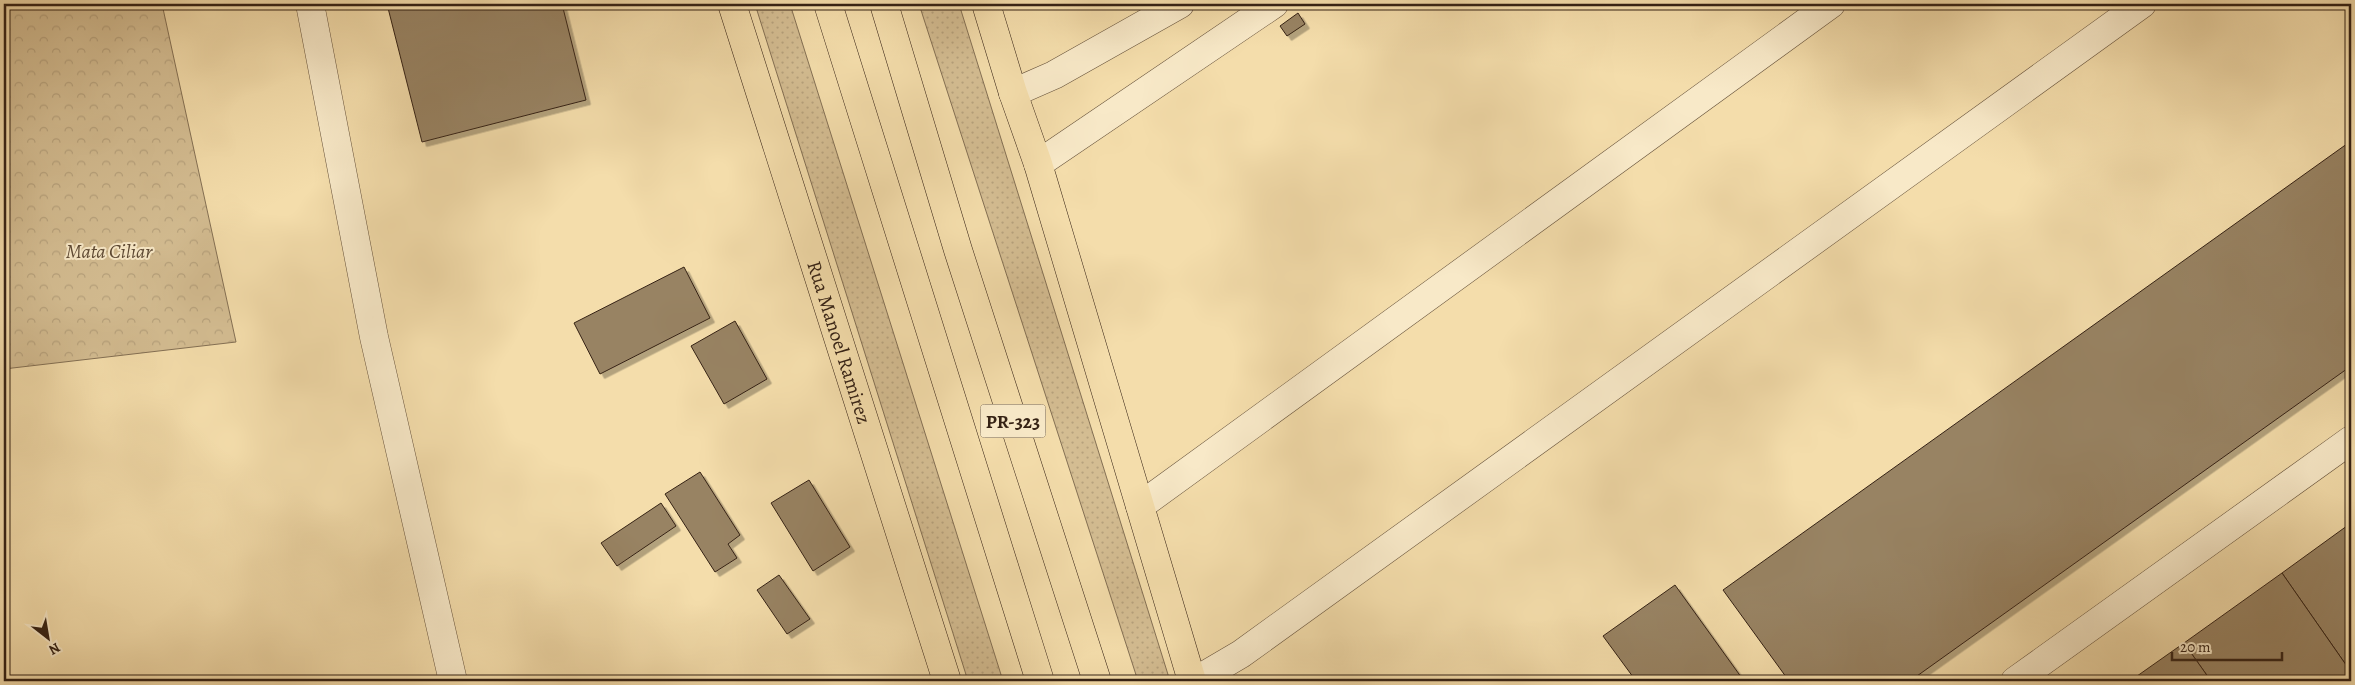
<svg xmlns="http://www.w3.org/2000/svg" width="2355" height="685" font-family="Alegreya,serif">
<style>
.grass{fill:url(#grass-dots);stroke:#847054}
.forest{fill:url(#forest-crowns);stroke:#847054}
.building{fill:#988363;stroke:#352215;filter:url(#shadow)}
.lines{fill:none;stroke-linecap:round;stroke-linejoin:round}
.minor-casing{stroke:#65513a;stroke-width:29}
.major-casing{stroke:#352215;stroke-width:29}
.highway-casing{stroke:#352215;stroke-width:29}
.minor{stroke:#f8e9c8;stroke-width:28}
.major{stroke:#f4ddab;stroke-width:28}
.highway{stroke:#f4ddab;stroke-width:28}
.labels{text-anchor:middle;stroke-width:4;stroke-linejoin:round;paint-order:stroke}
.shield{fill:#f8e9c8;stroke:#705e4b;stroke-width:1}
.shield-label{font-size:19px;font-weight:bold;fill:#352215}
.park-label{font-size:20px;font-style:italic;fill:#5d4934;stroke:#f8e9c8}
.street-label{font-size:20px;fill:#352215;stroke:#f8e9c8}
</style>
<defs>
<pattern id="grass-dots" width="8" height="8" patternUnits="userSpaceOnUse" patternTransform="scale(1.25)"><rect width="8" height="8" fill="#d4bd92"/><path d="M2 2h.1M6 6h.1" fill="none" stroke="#b7a27d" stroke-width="1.8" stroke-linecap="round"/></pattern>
<pattern id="forest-crowns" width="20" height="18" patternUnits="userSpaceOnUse" patternTransform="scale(1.25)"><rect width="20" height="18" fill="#d4bd92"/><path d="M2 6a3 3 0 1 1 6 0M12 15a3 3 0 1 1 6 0" fill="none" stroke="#b7a27d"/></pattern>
<filter id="shadow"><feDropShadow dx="4.5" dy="4.5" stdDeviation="0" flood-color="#0004"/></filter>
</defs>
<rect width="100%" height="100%" fill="#f4ddab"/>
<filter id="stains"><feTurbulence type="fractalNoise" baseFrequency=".004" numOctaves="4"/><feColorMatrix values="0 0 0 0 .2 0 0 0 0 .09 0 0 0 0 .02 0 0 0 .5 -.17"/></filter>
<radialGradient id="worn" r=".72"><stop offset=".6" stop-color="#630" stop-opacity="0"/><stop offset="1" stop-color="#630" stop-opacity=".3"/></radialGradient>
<g class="grass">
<polygon points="755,4 790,4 1003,681 968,681"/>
<polygon points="919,4 959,4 1170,681 1138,681"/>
</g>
<polygon class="forest" points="4,4 162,4 236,342 4,369"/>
<g class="building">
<polygon points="387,4 562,4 586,100 422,142"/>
<polygon points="1298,13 1305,24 1287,36 1280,26"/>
<polygon points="2351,141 2351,366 1910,681 1789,681 1723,590"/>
<polygon points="684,267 710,318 600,374 574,323"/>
<polygon points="735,321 767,379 724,404 691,346"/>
<polygon points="700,472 740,535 728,544 737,558 715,572 665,494"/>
<polygon points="809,480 850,547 813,571 771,503"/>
<polygon points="661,503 676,526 617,566 601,543"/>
<polygon points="2351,523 2351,672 2282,573"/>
<polygon points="2282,573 2351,672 2351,681 2211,681 2184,643"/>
<polygon points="779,575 810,619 787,634 757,590"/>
<polygon points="1675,585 1744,681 1636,681 1603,636"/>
<polygon points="2184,643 2211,681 2130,681"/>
</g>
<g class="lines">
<defs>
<g id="minor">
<polyline points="310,4 374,337 453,681"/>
<polyline points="1013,93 1054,75 1180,4"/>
<polyline points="1038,164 1274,4"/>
<polyline points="1140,506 1831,4"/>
<polyline points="1195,681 1241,654 2142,4"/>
<polyline points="2015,681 2351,440"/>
</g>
<g id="major">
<path id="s1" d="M732 4 947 681"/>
<polyline points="986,4 1013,93 1038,164 1192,681"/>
</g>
<g id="highway">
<polyline points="828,4 1040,681"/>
<polyline points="884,4 958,250 1097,681"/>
</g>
</defs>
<use href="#minor" class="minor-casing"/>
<use href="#major" class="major-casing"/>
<use href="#highway" class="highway-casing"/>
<use href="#minor" class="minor"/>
<use href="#major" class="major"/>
<use href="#highway" class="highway"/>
</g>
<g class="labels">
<rect class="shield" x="980.5" y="404.5" width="65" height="33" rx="4"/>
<g class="shield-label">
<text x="1013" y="428">PR-323</text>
</g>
<g class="park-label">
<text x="109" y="258">Mata Ciliar</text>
</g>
<g class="street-label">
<text dy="7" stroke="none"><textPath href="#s1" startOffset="355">Rua Manoel Ramirez</textPath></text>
</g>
</g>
<rect width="2355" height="685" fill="none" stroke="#f4ddab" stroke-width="20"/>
<rect x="5" y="5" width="2345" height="675" fill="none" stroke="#352215" stroke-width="2.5"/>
<rect x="10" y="10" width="2335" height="665" fill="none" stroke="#352215"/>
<g transform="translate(48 638) rotate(149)" stroke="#f8e9c8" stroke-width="4" paint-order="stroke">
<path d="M0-4L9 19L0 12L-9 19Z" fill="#352215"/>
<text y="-8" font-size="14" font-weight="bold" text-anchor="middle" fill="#352215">N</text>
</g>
<path d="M2172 652v8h110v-8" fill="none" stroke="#352215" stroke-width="2.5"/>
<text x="2180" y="652" font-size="15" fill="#352215" stroke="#f8e9c8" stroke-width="4" paint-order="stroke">20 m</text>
<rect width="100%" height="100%" filter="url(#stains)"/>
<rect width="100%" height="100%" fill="url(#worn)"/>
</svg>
